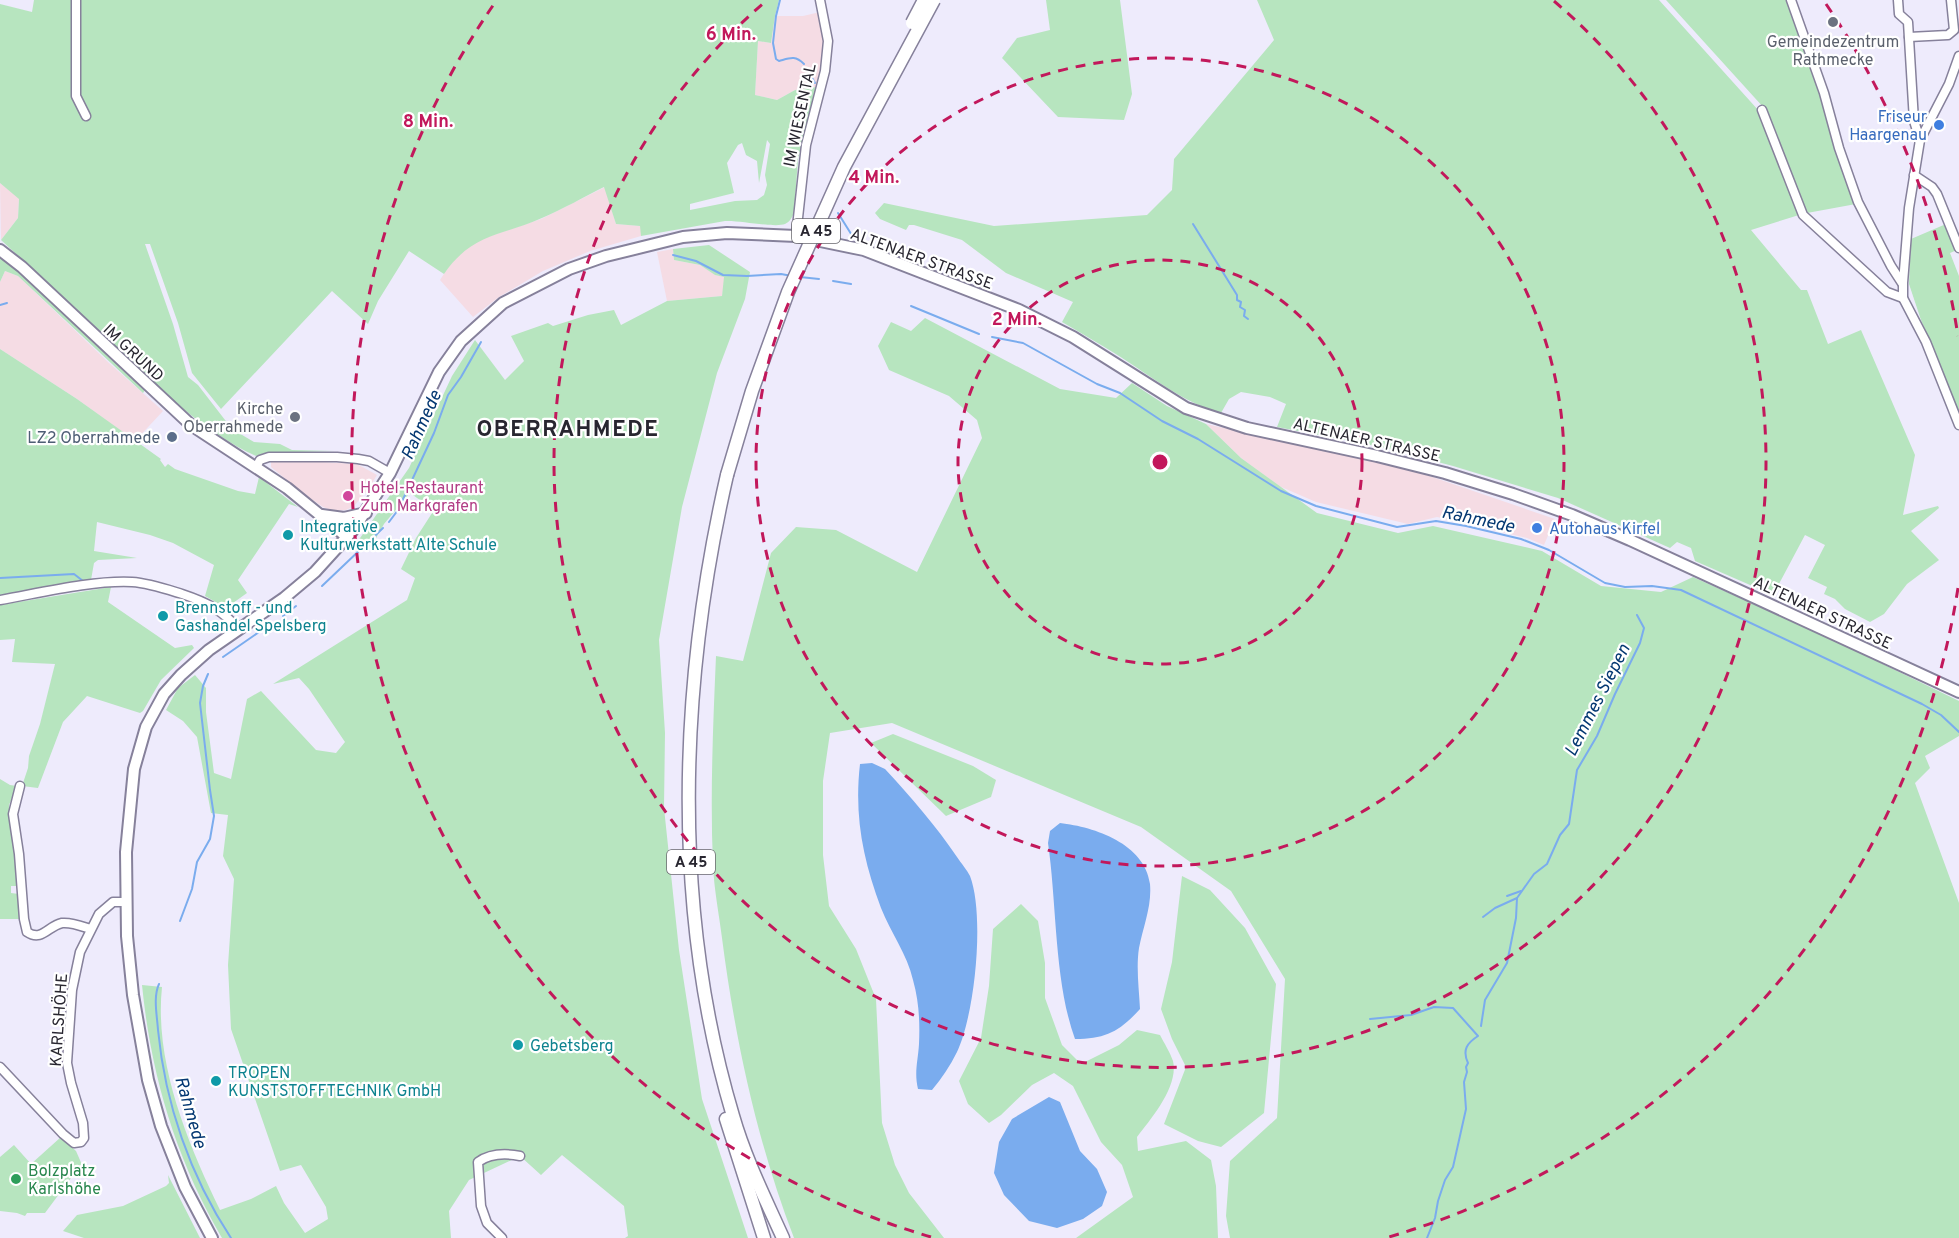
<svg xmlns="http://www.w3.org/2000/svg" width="1959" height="1238" font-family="Overpass,sans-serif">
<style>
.commercial{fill:#f5dce4}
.green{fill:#b7e5bf;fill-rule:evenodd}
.water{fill:#7aacee}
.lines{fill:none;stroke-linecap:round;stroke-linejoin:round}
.stream{stroke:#7aacee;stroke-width:2}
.minor-casing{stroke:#86819b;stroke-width:11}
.major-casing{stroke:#86819b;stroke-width:14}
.highway-casing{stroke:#86819b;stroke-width:15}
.minor{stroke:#fff;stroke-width:8}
.major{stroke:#fff;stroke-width:10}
.highway{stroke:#fff;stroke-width:12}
.highway-bridge-casing{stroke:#86819b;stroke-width:15;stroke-linecap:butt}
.highway-bridge{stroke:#fff;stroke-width:12}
.ring{fill:none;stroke:#c2185b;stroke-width:3;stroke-dasharray:10 8}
.worship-dot{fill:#6b7280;stroke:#fff;stroke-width:2}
.shop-dot{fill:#3f7fe0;stroke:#fff;stroke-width:2}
.service-dot{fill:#5c6f8a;stroke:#fff;stroke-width:2}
.hotel-dot{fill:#d1479c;stroke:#fff;stroke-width:2}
.culture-dot{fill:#0f9aa8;stroke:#fff;stroke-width:2}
.leisure-dot{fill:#2e9e5b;stroke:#fff;stroke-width:2}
.labels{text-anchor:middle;stroke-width:4.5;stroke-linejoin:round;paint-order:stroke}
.shield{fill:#fff;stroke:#68676e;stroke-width:1.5}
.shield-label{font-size:15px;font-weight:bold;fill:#282630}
.worship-label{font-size:16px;fill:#5b616d;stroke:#fff}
.street-label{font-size:16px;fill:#282630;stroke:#fff}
.shop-label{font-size:16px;fill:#366cbe;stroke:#fff;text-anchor:end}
.service-label{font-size:16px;fill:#4e5e75;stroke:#fff;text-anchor:end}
.hotel-label{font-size:16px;fill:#b23c85;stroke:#fff;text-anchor:start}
.culture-label{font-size:16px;fill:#0d838f;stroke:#fff;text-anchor:start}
.leisure-label{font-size:16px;fill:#27864d;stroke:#fff;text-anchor:start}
.water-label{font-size:18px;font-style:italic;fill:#043872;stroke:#fff}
.district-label{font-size:22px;font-weight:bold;letter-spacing:1.5px;fill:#282630;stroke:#fff}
.centre{fill:#c2185b;stroke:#fff;stroke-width:3}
.ring-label{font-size:18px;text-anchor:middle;font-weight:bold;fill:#c2185b;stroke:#fff;stroke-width:4.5;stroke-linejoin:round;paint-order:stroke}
</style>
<rect width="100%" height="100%" fill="#eeebfc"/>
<g class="commercial">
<polygon points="820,12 824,50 816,87 795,90 777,100 755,95 758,41 771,43 775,16 803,16"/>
<polygon points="0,183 19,198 18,218 1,240"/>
<polygon points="605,187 616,224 641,226 641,236 590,251 543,271 499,297 473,317 440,280 451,263 465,249 484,238 541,219"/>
<polygon points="673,249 674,260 700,265 715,275 725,277 722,296 667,301 657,252"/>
<polygon points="5,271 18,276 109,363 163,411 135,441 77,399 0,349 0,282"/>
<polygon points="1206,424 1406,468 1555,519 1544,545 1527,538 1437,517 1408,524 1316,502 1279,486 1241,458"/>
<polygon points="271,461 322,462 357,464 377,475 367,491 354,506 346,510 334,511 323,507 305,495 271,467"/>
</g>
<g class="green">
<path d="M34 0H779L775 16 771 43 758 41 755 95 777 100 795 90 816 87 798 159 794 213C792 217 790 222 785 224 774 228 740 220 725 221L641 236 640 226 616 224 604 187C584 197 563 209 542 218 502 236 472 233 444 274L409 251 378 301 368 324 332 291 221 409 192 373 178 323 150 244H145L173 324 188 377 198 385 232 429 254 442 280 444 292 450 335 451 265 453 256 456C203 432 152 383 111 344 74 309 38 274 1 240L18 218 19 199 0 183V4L32 12ZM767 140 770 144 765 175 767 185 764 195 757 200 735 201 690 210V204L734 193 727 163 738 145 742 143 746 155 757 161 759 183Z"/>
<polygon points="1046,0 1120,0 1132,94 1124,120 1058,117 1002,58 1017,38 1050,30"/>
<path d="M1257 0H1659L1759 111 1799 215 1751 230 1801 290H1807L1828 344 1861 330 1915 455 1903 515 1938 506 1939 508 1911 531 1939 560 1907 584 1884 614 1870 622 1845 609 1835 599 1824 594 1827 587 1808 578 1825 545 1805 535 1773 595 1695 561 1691 548 1677 542 1670 548 1558 498 1453 466 1381 447 1277 427 1286 404 1270 397 1241 392 1229 399 1221 413C1182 402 1152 377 1119 356 1100 344 1081 333 1062 322L1073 302 1006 273 962 240 914 225H909L906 230 880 219 875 213 884 203 994 226 1147 215 1172 190 1174 159 1274 40Z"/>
<polygon points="1666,0 1789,0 1856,204 1807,213 1764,108"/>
<polygon points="1946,224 1957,250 1950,253 1959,276 1959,412 1921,320 1909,284 1911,239"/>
<path d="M709 245 750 272 745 299 717 373 682 507 659 640 665 733 664 808 679 950 702 1099 748 1238H625L628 1236 624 1206 562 1155 541 1175 520 1156 469 1180 449 1211 451 1238H222C176 1159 151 1076 142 985L162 987C154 1063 188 1144 220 1210L251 1199 276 1186 284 1203 305 1233 328 1219 326 1207 301 1165 280 1171 231 1029 228 965 234 879 223 856 228 815 211 813 197 737 183 721 166 710 178 688 195 675 206 688V712L214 773 231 779 247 699 261 691 316 750 336 753 345 742 309 689 299 678 273 684 407 600 415 578 401 569 416 538 434 510 410 493 384 524 371 547 358 541 409 468 452 376 475 340 505 380 524 361 511 336 548 323 553 326 588 315 614 310 621 325 667 301 722 296 724 277 715 275 700 265 674 260 673 249Z"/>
<polygon points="0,255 145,390 143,393 18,276 5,271 0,282"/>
<path d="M925 318 1060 389 1116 398 1132 383 1167 406 1206 424 1241 458 1317 513 1398 533 1433 526 1542 551 1601 586 1661 592 1693 577 1827 637 1959 701V736L1925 756 1930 768 1915 783 1959 903V1238H1230L1226 1216 1230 1161 1277 1118 1285 979 1231 891 1141 827 892 723 830 733 823 781V855L829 906 856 949 876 999 882 1123 895 1165 909 1193 944 1238H794C757 1142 735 1039 722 938 719 914 714 889 713 865 710 796 713 726 716 656L743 661 771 553 796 527 836 530 917 572 982 438 977 420 949 396 889 370 878 346 891 322 911 331Z"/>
<polygon points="0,349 77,399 161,459 160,460 165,467 168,464 175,469 238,491 255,494 259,477 298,507 289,504 238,580 247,593 226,608 205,596 214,565 173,543 150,535 97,522 94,551 137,558 98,560 94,563 91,580 0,595"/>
<polygon points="111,587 108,602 175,648 192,645 194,648 161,680 143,711 140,713 87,696 63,722 38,788 22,786 28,768 29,756 40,724 55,664 12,662 15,639 0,640 0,605"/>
<polygon points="893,734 973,766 996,780 991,797 946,816 871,743"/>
<polygon points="0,779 10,785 17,786 9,805 9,813 16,854 18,886 11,886 11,893 19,894 20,919 0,919"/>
<polygon points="1182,876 1210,890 1245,928 1276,984 1264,1113 1221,1147 1198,1141 1164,1124 1186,1067 1172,1039 1161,1009 1172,962"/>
<path d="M1021 904 1038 921 1045 963V998L1062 1045 1081 1064 1119 1045 1137 1030 1160 1035C1164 1043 1170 1052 1173 1061 1179 1086 1151 1119 1137 1137L1138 1151 1186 1141 1211 1160 1216 1186 1218 1238H1076L1133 1197 1122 1165 1101 1142 1073 1086 1054 1073 1032 1085 1001 1115 989 1123 968 1104 959 1081 981 1038 989 986 993 929Z"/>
<polygon points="61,1137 76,1151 83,1167 74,1174 45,1213 27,1213 25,1216 17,1213 0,1211 0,1157 14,1145 31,1164"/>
<polygon points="168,1175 200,1238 84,1238 63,1231 77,1215 123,1206 166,1186 169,1183"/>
</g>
<g class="water">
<path d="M872 763 885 769C911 797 936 826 957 857 961 863 967 870 970 876 985 915 975 1014 957 1052 950 1066 942 1078 932 1090L918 1089C914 1072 918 1061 919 1044 920 1022 919 1001 913 980 907 954 891 933 881 908 863 860 854 816 860 764Z"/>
<path d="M1060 823C1095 827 1145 844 1150 884 1152 906 1143 927 1139 948 1136 967 1139 989 1140 1009 1120 1031 1106 1039 1075 1039 1054 981 1057 905 1048 843L1050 831Z"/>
<polygon points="1049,1097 1060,1102 1080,1151 1097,1169 1107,1192 1102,1206 1083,1219 1057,1228 1029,1221 1004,1195 994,1173 999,1142 1012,1119"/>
</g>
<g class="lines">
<g class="stream">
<path d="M780 0 776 16 773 43 776 59 779 61C790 58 795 55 804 64"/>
<polyline points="807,69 815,83"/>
<polyline points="838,213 853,237"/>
<polyline points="1193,224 1237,295 1237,300 1241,302 1240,307 1245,310 1244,316 1248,319"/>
<polyline points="673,255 696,261 723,275 747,276 781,274 792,276"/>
<polyline points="800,277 819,279"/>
<polyline points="833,281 851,284"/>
<polyline points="0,305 7,303"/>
<polyline points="911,306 979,334"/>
<polyline points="992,337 1023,343 1097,384 1120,393 1162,421 1198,439 1281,491 1316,506 1397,527 1436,521 1466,526 1521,539 1549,550 1605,583 1625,587 1652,586 1681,590 1922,704 1941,715 1959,732"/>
<polyline points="389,522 398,510 434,433 448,395 461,377 481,342"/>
<polyline points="0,578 74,574 83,581"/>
<polyline points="322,586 383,528"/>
<polyline points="283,616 296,606"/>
<polyline points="223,657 272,623"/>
<polyline points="1507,896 1521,891"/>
<polyline points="1483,917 1495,908 1517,898"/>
<polyline points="180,921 192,889 197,862 210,839 214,816 210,790 200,703 203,686 208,674"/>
<path d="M159 984C153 997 157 1015 158 1030 165 1103 190 1176 231 1238"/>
<path d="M1370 1019 1411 1015 1434 1007 1453 1008 1478 1036C1467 1043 1462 1050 1468 1063L1466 1067 1467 1072 1464 1082 1466 1109 1453 1167 1445 1180 1438 1201 1435 1218 1427 1238"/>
<polyline points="1481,1026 1485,1000 1507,963 1516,918 1517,898 1534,874 1547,864 1560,835 1569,824 1577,770 1597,736 1615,694 1640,643 1644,628 1637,615"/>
</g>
<defs>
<g id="minor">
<polyline points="76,0 76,96 86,116"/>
<polyline points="1791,0 1824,93 1839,148 1858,202 1891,266 1902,283"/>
<polyline points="1898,0 1899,14 1908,22 1914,121 1920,140"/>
<polyline points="1909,37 1948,35 1954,30 1951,0"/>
<polyline points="1959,56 1949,84 1920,140 1909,208 1903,283 1903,298 1926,342 1959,425"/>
<polyline points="1762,110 1803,215 1887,292 1903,298"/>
<polyline points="1914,175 1932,187 1937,194 1959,248"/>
<polyline points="796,236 806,145 825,71 828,41 820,0"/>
<polyline points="256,467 260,460 269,457 337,457 358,459 369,461 390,473"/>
<path d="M0 600C40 593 93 580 132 582 149 583 166 589 182 594 206 602 223 610 239 630"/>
<path d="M20 786 13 814 19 854 24 919 27 932C42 942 48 926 62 923 72 922 81 926 90 929"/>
<polyline points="0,1067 63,1134 74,1143 81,1142 84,1138 83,1123 71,1083 67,1063 72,990 80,952 99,914 113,902 126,902"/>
<path d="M502 1238 487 1223 481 1206 478 1162C491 1153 505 1153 520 1156"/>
</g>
<g id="major">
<polyline points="0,250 22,267 191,425 287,488 347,537"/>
<polyline points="322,515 344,518 366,513"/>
<polyline points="212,1238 185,1187 161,1126 148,1080 133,995 127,936 126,852 134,769 146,727 164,694 181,675 209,650 284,598 315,572 354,529 390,473 439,372 461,341 503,303 569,269 606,256 683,237 727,233 796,236 864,250 1019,310 1073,337 1186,408 1247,428 1377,456 1445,473 1513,494 1572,515 1630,540 1959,692"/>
</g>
<g id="highway">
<path d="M727 475C679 685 671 908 733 1116 745 1158 765 1198 783 1238"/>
<polyline points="726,1119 764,1238"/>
</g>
</defs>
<use href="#minor" class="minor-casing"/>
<use href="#major" class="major-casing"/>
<use href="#highway" class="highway-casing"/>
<use href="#minor" class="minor"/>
<use href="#major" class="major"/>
<use href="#highway" class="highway"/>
<defs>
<g id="highway-bridge">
<polyline points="912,23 924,0"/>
<polyline points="727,475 752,391 788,292 844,167 934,0"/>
</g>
</defs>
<use href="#highway-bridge" class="highway-bridge-casing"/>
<use href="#highway-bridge" class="highway-bridge"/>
</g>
<g class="ring">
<circle cx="1160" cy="462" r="202"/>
<circle cx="1160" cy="462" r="404"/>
<path d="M1554 1A606 606 0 1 1 766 1"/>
<path d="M1958 588A808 808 0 0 1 1389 1237M931 1237A808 808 0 0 1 494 4M1826 4A808 808 0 0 1 1958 336"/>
</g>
<g class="worship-dot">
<circle cx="1833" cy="22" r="6"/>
<circle cx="295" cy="417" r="6"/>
</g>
<g class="shop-dot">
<circle cx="1939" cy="125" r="6"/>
<circle cx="1537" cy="528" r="6"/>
</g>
<circle class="service-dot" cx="172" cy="437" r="6"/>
<circle class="hotel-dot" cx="348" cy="496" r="6"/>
<g class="culture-dot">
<circle cx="288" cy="535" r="6"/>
<circle cx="163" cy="616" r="6"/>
<circle cx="518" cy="1045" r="6"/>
<circle cx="216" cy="1081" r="6"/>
</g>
<circle class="leisure-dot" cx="16" cy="1179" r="6"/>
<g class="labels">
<g class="shield">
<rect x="792" y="219" width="48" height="24" rx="4.5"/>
<rect x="667" y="850" width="48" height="24" rx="4.5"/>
</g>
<g class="shield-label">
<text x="816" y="236">A 45</text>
<text x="691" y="867">A 45</text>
</g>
<g class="worship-label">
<text x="1833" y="47">Gemeindezentrum<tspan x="1833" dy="18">Rathmecke</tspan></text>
<text x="283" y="414" text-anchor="end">Kirche<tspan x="283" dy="18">Oberrahmede</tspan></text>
</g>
<g class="street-label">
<text transform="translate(799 115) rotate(-78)" y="6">IM WIESENTAL</text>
<text transform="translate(922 258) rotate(20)" y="6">ALTENAER STRASSE</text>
<text transform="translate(134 352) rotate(43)" y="6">IM GRUND</text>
<text transform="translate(1367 439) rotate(13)" y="6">ALTENAER STRASSE</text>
<text transform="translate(1823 612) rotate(25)" y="6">ALTENAER STRASSE</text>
<text transform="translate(58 1020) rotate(-86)" y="6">KARLSHÖHE</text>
</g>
<g class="shop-label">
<text x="1927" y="122">Friseur<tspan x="1927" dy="18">Haargenau</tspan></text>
<text x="1549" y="534" text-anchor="start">Autohaus Kirfel</text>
</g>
<g class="service-label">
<text x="160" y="443">LZ2 Oberrahmede</text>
</g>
<g class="hotel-label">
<text x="360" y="493">Hotel-Restaurant<tspan x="360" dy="18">Zum Markgrafen</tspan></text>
</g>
<g class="culture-label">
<text x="300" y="532">Integrative<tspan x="300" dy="18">Kulturwerkstatt Alte Schule</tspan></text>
<text x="175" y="613">Brennstoff - und<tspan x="175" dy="18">Gashandel Spelsberg</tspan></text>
<text x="530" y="1051">Gebetsberg</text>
<text x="228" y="1078">TROPEN<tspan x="228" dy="18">KUNSTSTOFFTECHNIK GmbH</tspan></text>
</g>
<g class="leisure-label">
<text x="28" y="1176">Bolzplatz<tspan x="28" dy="18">Karlshöhe</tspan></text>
</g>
<g class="water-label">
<text transform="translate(421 425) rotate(-66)" y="6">Rahmede</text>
<text transform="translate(1478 519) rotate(12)" y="6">Rahmede</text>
<text transform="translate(1597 700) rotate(-63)" y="6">Lemmes Siepen</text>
<text transform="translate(191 1112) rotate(74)" y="6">Rahmede</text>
</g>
<g class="district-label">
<text x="568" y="436">OBERRAHMEDE</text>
</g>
</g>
<circle cx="1160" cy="462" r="9" class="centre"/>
<g class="ring-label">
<text x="731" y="40">6 Min.</text>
<text x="428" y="127">8 Min.</text>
<text x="874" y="183">4 Min.</text>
<text x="1017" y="325">2 Min.</text>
</g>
</svg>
